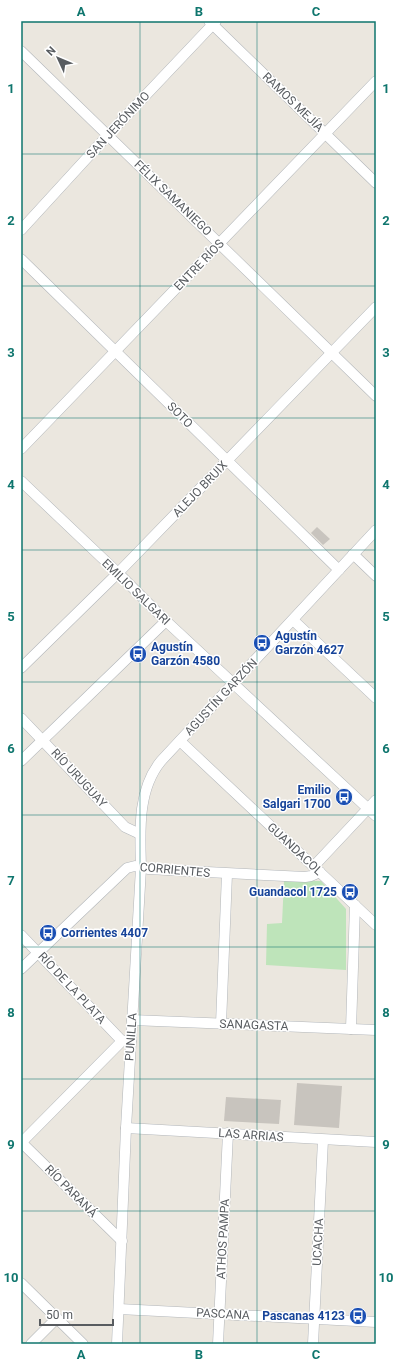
<svg xmlns="http://www.w3.org/2000/svg" width="397" height="1365" font-family="Roboto,sans-serif">
<style>
.green{fill:#bee4ba}
.building{fill:#c8c4be}
.lines{fill:none;stroke-linecap:round;stroke-linejoin:round}
.minor-casing{stroke:#b2b6ba;stroke-width:11}
.minor{stroke:#fff;stroke-width:10}
.grid{fill:none;stroke:#0f766e;stroke-width:1;stroke-opacity:0.55}
.labels{text-anchor:middle;stroke-width:3;stroke-linejoin:round;paint-order:stroke}
.street-label{font-size:12px;fill:#585c60;stroke:#fff}
.transit-label{font-size:12px;font-weight:bold;fill:#164399;stroke:#fff;text-anchor:start}
.neatline{fill:none;stroke:#0f766e;stroke-width:1.5}
.grid-label{font-size:13px;text-anchor:middle;font-weight:bold;fill:#0f766e}
</style>
<rect width="100%" height="100%" fill="#ebe7df"/>
<polygon class="green" points="284,881 321,881 346,909 346,970 266,965 267,924 282,923"/>
<g class="building">
<polygon points="317,527 330,539 323,545 311,533"/>
<polygon points="297,1083 342,1086 339,1128 294,1125"/>
<polygon points="226,1097 281,1100 279,1124 224,1121"/>
</g>
<g class="lines">
<defs>
<g id="minor">
<polyline points="209,21 376,183"/>
<polyline points="21,51 376,396"/>
<polyline points="21,230 108,135 216,21"/>
<polyline points="21,259 339,570"/>
<polyline points="21,449 376,81"/>
<polyline points="21,481 118,573 166,621 376,816"/>
<polyline points="353,554 376,576"/>
<polyline points="293,620 376,698"/>
<polyline points="21,668 118,573 376,307"/>
<polyline points="21,718 125,827 140,834"/>
<polyline points="180,741 376,925"/>
<polyline points="21,761 166,621"/>
<polyline points="314,866 376,800"/>
<polyline points="21,935 122,1041"/>
<polyline points="21,969 127,868 135,866 148,869 305,877 311,876 320,872"/>
<polyline points="132,1020 376,1030"/>
<polyline points="221,1024 227,874"/>
<polyline points="351,1029 355,905"/>
<polyline points="126,1128 376,1142"/>
<polyline points="21,1142 122,1241"/>
<polyline points="21,1143 122,1041 131,1040"/>
<polyline points="21,1283 83,1344"/>
<polyline points="119,1309 376,1322"/>
<polyline points="31,1344 57,1318"/>
<path d="M117 1344 126 1128 141 868C140 832 137 790 161 761L376 530"/>
<polyline points="218,1344 228,1133"/>
<polyline points="313,1344 323,1140"/>
</g>
</defs>
<use href="#minor" class="minor-casing"/>
<use href="#minor" class="minor"/>
</g>
<path class="grid" d="M140 21V1344M257 21V1344M21 154H376M21 286H376M21 418H376M21 550H376M21 682H376M21 815H376M21 947H376M21 1079H376M21 1211H376"/>
<defs>
<symbol id="bus-disc" viewBox="-11 -11 22 22"><circle r="9.5" fill="#1a4fb4" stroke="#fff"/><path d="M-5-6H5V4H4V6H2V4H-2V6H-4V4H-5ZM-3.5-4V0h7V-4ZM-3.5 1.2v1.5H-2V1.2ZM2 1.2v1.5H3.5V1.2Z" fill="#fff"/></symbol>
</defs>
<g fill-rule="evenodd">
<use href="#bus-disc" x="252" y="633" width="20" height="20"/>
<use href="#bus-disc" x="128" y="644" width="20" height="20"/>
<use href="#bus-disc" x="334" y="787" width="20" height="20"/>
<use href="#bus-disc" x="340" y="882" width="20" height="20"/>
<use href="#bus-disc" x="38" y="923" width="20" height="20"/>
<use href="#bus-disc" x="348" y="1306" width="20" height="20"/>
</g>
<g class="labels">
<g class="street-label">
<text transform="translate(293 102) rotate(44)" y="4">RAMOS MEJÍA</text>
<text transform="translate(118 125) rotate(-47)" y="4">SAN JERÓNIMO</text>
<text transform="translate(173 198) rotate(44)" y="4">FÉLIX SAMANIEGO</text>
<text transform="translate(199 265) rotate(-46)" y="4">ENTRE RÍOS</text>
<text transform="translate(180 415) rotate(45)" y="4">SOTO</text>
<text transform="translate(200 489) rotate(-46)" y="4">ALEJO BRUIX</text>
<text transform="translate(136 592) rotate(44)" y="4">EMILIO SALGARI</text>
<text transform="translate(221 697) rotate(-47)" y="4">AGUSTÍN GARZÓN</text>
<text transform="translate(79 778) rotate(47)" y="4">RÍO URUGUAY</text>
<text transform="translate(295 849) rotate(43)" y="4">GUANDACOL</text>
<text transform="translate(175 870) rotate(5)" y="4">CORRIENTES</text>
<text transform="translate(72 988) rotate(47)" y="4">RÍO DE LA PLATA</text>
<text transform="translate(254 1025) rotate(2)" y="4">SANAGASTA</text>
<text transform="translate(131 1037) rotate(-86)" y="4">PUNILLA</text>
<text transform="translate(251 1135) rotate(4)" y="4">LAS ARRIAS</text>
<text transform="translate(71 1191) rotate(45)" y="4">RÍO PARANÁ</text>
<text transform="translate(223 1239) rotate(-87)" y="4">ATHOS PAMPA</text>
<text transform="translate(318 1242) rotate(-87)" y="4">UCACHA</text>
<text transform="translate(223 1314) rotate(3)" y="4">PASCANA</text>
</g>
<g class="transit-label">
<text x="275" y="640">Agustín<tspan x="275" dy="14">Garzón 4627</tspan></text>
<text x="151" y="651">Agustín<tspan x="151" dy="14">Garzón 4580</tspan></text>
<text x="331" y="794" text-anchor="end">Emilio<tspan x="331" dy="14">Salgari 1700</tspan></text>
<text x="337" y="896" text-anchor="end">Guandacol 1725</text>
<text x="61" y="937">Corrientes 4407</text>
<text x="345" y="1320" text-anchor="end">Pascanas 4123</text>
</g>
</g>
<rect width="397" height="1365" fill="none" stroke="#ffffff" stroke-width="44"/>
<g transform="translate(58 58) rotate(314)" stroke="#ffffff" stroke-width="3" paint-order="stroke">
<path d="M0-3L7 15L0 10L-7 15Z" fill="#585c60"/>
<text y="-6" font-size="11" font-weight="bold" text-anchor="middle" fill="#585c60">N</text>
</g>
<path d="M40 1319v6h73v-6" fill="none" stroke="#585c60" stroke-width="2"/>
<text x="46" y="1319" font-size="12" fill="#585c60" stroke="#ffffff" stroke-width="3" paint-order="stroke">50 m</text>
<rect x="22" y="22" width="353" height="1321" class="neatline"/>
<g class="grid-label">
<text x="81" y="16">A</text>
<text x="199" y="16">B</text>
<text x="316" y="16">C</text>
<text x="11" y="93">1</text>
<text x="386" y="93">1</text>
<text x="11" y="225">2</text>
<text x="386" y="225">2</text>
<text x="11" y="357">3</text>
<text x="386" y="357">3</text>
<text x="11" y="489">4</text>
<text x="386" y="489">4</text>
<text x="11" y="621">5</text>
<text x="386" y="621">5</text>
<text x="11" y="753">6</text>
<text x="386" y="753">6</text>
<text x="11" y="885">7</text>
<text x="386" y="885">7</text>
<text x="11" y="1017">8</text>
<text x="386" y="1017">8</text>
<text x="11" y="1149">9</text>
<text x="386" y="1149">9</text>
<text x="11" y="1282">10</text>
<text x="386" y="1282">10</text>
<text x="81" y="1359">A</text>
<text x="199" y="1359">B</text>
<text x="316" y="1359">C</text>
</g>
</svg>
